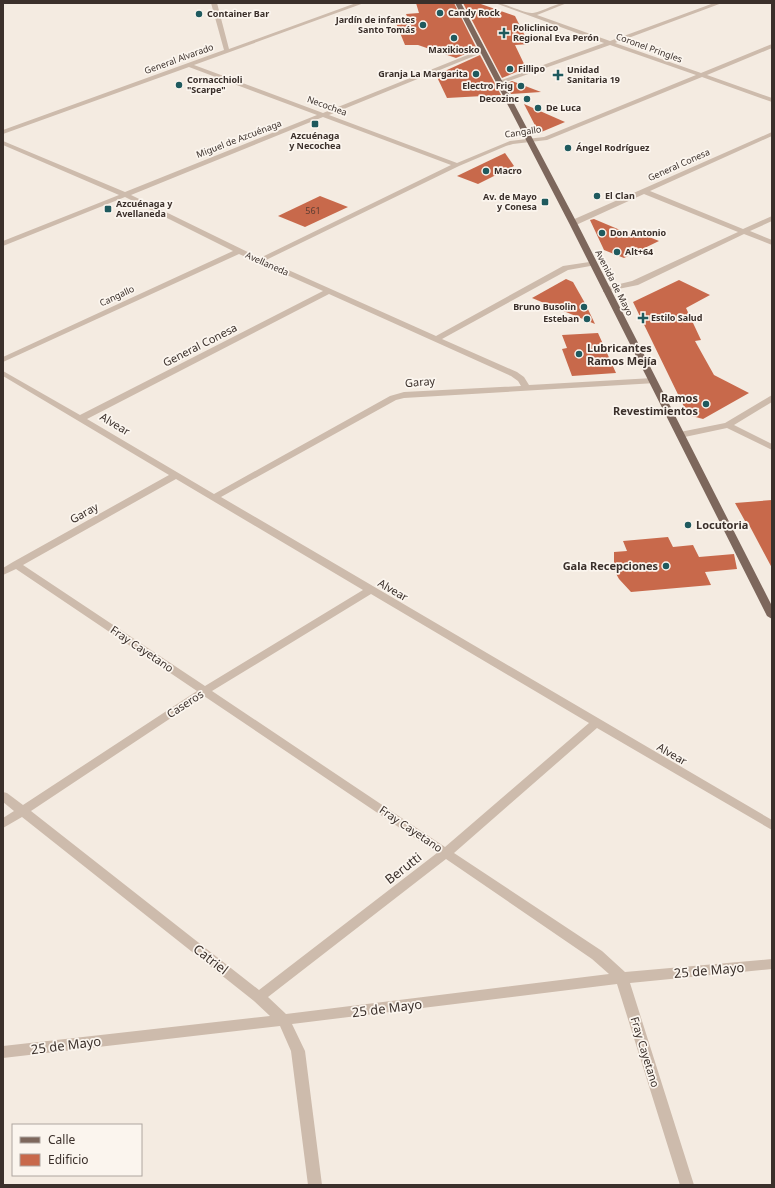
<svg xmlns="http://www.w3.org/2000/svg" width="775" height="1188" font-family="'Noto Sans',sans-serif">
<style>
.building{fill:#c8694b}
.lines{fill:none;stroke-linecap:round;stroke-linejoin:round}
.minor{fill:#cdbbac;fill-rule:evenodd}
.major{fill:#7d675c;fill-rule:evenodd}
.poi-dot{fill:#1f5a5e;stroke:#fbf5ee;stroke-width:1.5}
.labels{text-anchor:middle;stroke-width:3.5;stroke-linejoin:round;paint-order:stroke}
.far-poi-label{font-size:9px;font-weight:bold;fill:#3b302b;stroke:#fbf5ee;text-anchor:start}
.far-street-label{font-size:9px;fill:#3b302b;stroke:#fbf5ee}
.number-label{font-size:9px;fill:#5e3e33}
.street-label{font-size:11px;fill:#3b302b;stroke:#fbf5ee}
.poi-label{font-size:11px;font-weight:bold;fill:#3b302b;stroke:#fbf5ee;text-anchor:start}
.near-street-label{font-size:13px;fill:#3b302b;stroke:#fbf5ee}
</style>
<rect width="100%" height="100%" fill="#f4ebe1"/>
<g class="building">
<polygon points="416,3 454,3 477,49 456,58 418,45 405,45 396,23 410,23 406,14 419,13"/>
<polygon points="463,3 478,3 515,16 529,44 515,45 526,68 502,78"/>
<polygon points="480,55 501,95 447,98 436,75"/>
<polygon points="512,81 541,92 511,94 505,84"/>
<polygon points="524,104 565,122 539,133"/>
<polygon points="505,153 514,166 478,184 457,176"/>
<polygon points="320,196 348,207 305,227 278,216"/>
<polygon points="594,219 632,235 637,232 659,241 624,258 604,250 590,220"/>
<polygon points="566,279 573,282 586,305 595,324 532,298"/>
<polygon points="679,280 710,295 686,308 701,340 695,341 714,375 749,393 703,419 688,415 633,302"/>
<polygon points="598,333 616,373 572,376 562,349 567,348 562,335"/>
<polygon points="772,500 772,568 747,521 745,521 735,503"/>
<polygon points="668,537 673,547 693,545 699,557 734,554 737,569 705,572 711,585 631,592 619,579 614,570 614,552 627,551 623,541"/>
</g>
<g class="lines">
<g class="minor">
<path d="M211 3H217L229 49 356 3H364L194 65 323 113 480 50H484V52L329 115 457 163 510 141 544 137 696 75 610 45 500 84H496V82L604 43 495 3C507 3 524 14 533 13 545 11 554 3 567 3L537 15 610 41 714 3H722L615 43 701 73 772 44V48L707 75 772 98V102L702 77 547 140 513 144 506 146 459 166 266 260 436 336 563 266 596 261V265L568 270 442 339 517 372 524 377 529 385 653 378 656 379V383L404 398 396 400 221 497 772 820V830L597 728 454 853 602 951 625 972 772 959V969L630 983 694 1185H680L617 984 292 1024 305 1051 322 1185H308L291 1051 280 1026 3 1058V1046L270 1016 254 1001 22 817 3 828V818L14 811 3 802V792L7 793 23 805 197 691 16 569 3 575V568L13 562 169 475 3 376V371L80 415 323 291 239 254 3 362V357L233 251 125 197 3 246V241L119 195 3 145V141L125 192 317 115 189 67 3 134V130L224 50ZM323 117 451 165 260 258 131 195ZM329 294 511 376 518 381 521 386 404 392 390 396 214 494 87 419ZM176 479 363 590 205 686 23 565ZM371 594 589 723 445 847 212 691ZM204 696 437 853 259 990 31 811ZM446 859 592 959 609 974 286 1014 268 997Z"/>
<polygon points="772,132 772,136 650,191 743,229 772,216 772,221 750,231 772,240 772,245 744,234 638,285 603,292 603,288 632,281 738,232 644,194 576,225 570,225 570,221"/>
<polygon points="772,395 772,402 734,425 772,444 772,450 727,428 680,438 676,435 680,432 725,423"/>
</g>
<polygon class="major" points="455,3 461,3 577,223 772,606 772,619 767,616 569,223"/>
</g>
<g class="poi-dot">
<circle cx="440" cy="13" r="4"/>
<circle cx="199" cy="14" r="4"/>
<circle cx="423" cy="25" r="4"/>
<path d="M502 27h4v4h4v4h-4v4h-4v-4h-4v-4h4z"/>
<circle cx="454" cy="38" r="4"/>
<circle cx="510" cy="69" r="4"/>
<circle cx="476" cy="74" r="4"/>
<path d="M556 69h4v4h4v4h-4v4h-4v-4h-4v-4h4z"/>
<circle cx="179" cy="85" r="4"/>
<circle cx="521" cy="86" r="4"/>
<circle cx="527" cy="99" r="4"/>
<circle cx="538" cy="108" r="4"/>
<rect x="311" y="120" width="8" height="8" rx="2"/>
<circle cx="568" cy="148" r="4"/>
<circle cx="486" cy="171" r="4"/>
<circle cx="597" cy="196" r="4"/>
<rect x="541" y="198" width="8" height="8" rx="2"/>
<rect x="104" y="205" width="8" height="8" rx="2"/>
<circle cx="602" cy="233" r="4"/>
<circle cx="617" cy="252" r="4"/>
<circle cx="584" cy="307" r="4"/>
<path d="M641 312h4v4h4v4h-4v4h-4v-4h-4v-4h4z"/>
<circle cx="587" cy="319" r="4"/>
<circle cx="579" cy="354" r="4"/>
<circle cx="706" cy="404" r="4"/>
<circle cx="688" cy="525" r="4"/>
<circle cx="666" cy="566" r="4"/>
</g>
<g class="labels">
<g class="far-poi-label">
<text x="448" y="16">Candy Rock</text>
<text x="207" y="17">Container Bar</text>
<text x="415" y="23" text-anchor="end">Jardín de infantes<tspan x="415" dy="10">Santo Tomás</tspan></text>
<text x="513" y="31">Policlinico<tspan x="513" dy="10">Regional Eva Perón</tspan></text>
<text x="454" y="53" text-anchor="middle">Maxikiosko</text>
<text x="518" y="72">Fillipo</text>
<text x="567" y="73">Unidad<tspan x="567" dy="10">Sanitaria 19</tspan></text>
<text x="468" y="77" text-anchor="end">Granja La Margarita</text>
<text x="187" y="83">Cornacchioli<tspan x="187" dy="10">"Scarpe"</tspan></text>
<text x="513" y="89" text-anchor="end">Electro Frig</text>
<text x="519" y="102" text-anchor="end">Decozinc</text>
<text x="546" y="111">De Luca</text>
<text x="315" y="139" text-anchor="middle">Azcuénaga<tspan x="315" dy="10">y Necochea</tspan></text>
<text x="576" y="151">Ángel Rodríguez</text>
<text x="494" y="174">Macro</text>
<text x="605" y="199">El Clan</text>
<text x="537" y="200" text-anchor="end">Av. de Mayo<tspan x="537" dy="10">y Conesa</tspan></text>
<text x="116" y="207">Azcuénaga y<tspan x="116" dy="10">Avellaneda</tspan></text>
<text x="610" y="236">Don Antonio</text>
<text x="625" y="255">Alt+64</text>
<text x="576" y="310" text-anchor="end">Bruno Busolin</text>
<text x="651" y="321">Estilo Salud</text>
<text x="579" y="322" text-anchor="end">Esteban</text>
</g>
<g class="far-street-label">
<text transform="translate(649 48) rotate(20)" y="3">Coronel Pringles</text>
<text transform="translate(179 59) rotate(-20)" y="3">General Alvarado</text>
<text transform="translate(327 106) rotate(20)" y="3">Necochea</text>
<text transform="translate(523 132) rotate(-9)" y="3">Cangallo</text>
<text transform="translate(239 139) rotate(-21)" y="3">Miguel de Azcuénaga</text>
<text transform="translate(679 165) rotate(-24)" y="3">General Conesa</text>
<text transform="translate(267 264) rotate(24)" y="3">Avellaneda</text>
<text transform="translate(614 283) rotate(63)" y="3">Avenida de Mayo</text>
<text transform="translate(117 296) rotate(-25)" y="3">Cangallo</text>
</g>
<g class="number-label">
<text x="313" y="214">561</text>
</g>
<g class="street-label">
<text transform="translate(200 345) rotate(-27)" y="4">General Conesa</text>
<text transform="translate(420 382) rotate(-5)" y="4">Garay</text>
<text transform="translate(115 424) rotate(31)" y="4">Alvear</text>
<text transform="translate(84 513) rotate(-29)" y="4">Garay</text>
<text transform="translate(393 590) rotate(30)" y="4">Alvear</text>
<text transform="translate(142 649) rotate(34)" y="4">Fray Cayetano</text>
<text transform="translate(185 704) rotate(-33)" y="4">Caseros</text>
<text transform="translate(672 754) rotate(30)" y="4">Alvear</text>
<text transform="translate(411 829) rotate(34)" y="4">Fray Cayetano</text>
<text transform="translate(645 1052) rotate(73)" y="4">Fray Cayetano</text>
</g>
<g class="poi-label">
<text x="587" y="352">Lubricantes<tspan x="587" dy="13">Ramos Mejía</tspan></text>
<text x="698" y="402" text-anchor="end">Ramos<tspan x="698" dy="13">Revestimientos</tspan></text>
<text x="696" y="529">Locutoria</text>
<text x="658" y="570" text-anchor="end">Gala Recepciones</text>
</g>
<g class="near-street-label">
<text transform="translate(403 868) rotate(-38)" y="5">Berutti</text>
<text transform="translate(211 959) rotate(38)" y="5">Catriel</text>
<text transform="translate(709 970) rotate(-5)" y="5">25 de Mayo</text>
<text transform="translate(387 1008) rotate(-7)" y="5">25 de Mayo</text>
<text transform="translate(66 1045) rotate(-7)" y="5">25 de Mayo</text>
</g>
</g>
<rect width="775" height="1188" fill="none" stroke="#3b302b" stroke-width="8"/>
<rect x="12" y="1124" width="130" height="52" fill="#fbf5ee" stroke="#aea6a0"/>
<rect x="20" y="1137" width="20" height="6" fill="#7d675c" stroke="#aea6a0"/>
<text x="48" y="1144" font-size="12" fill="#3b302b">Calle</text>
<rect x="20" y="1154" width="20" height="12" fill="#c8694b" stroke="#aea6a0"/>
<text x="48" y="1164" font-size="12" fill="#3b302b">Edificio</text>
</svg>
